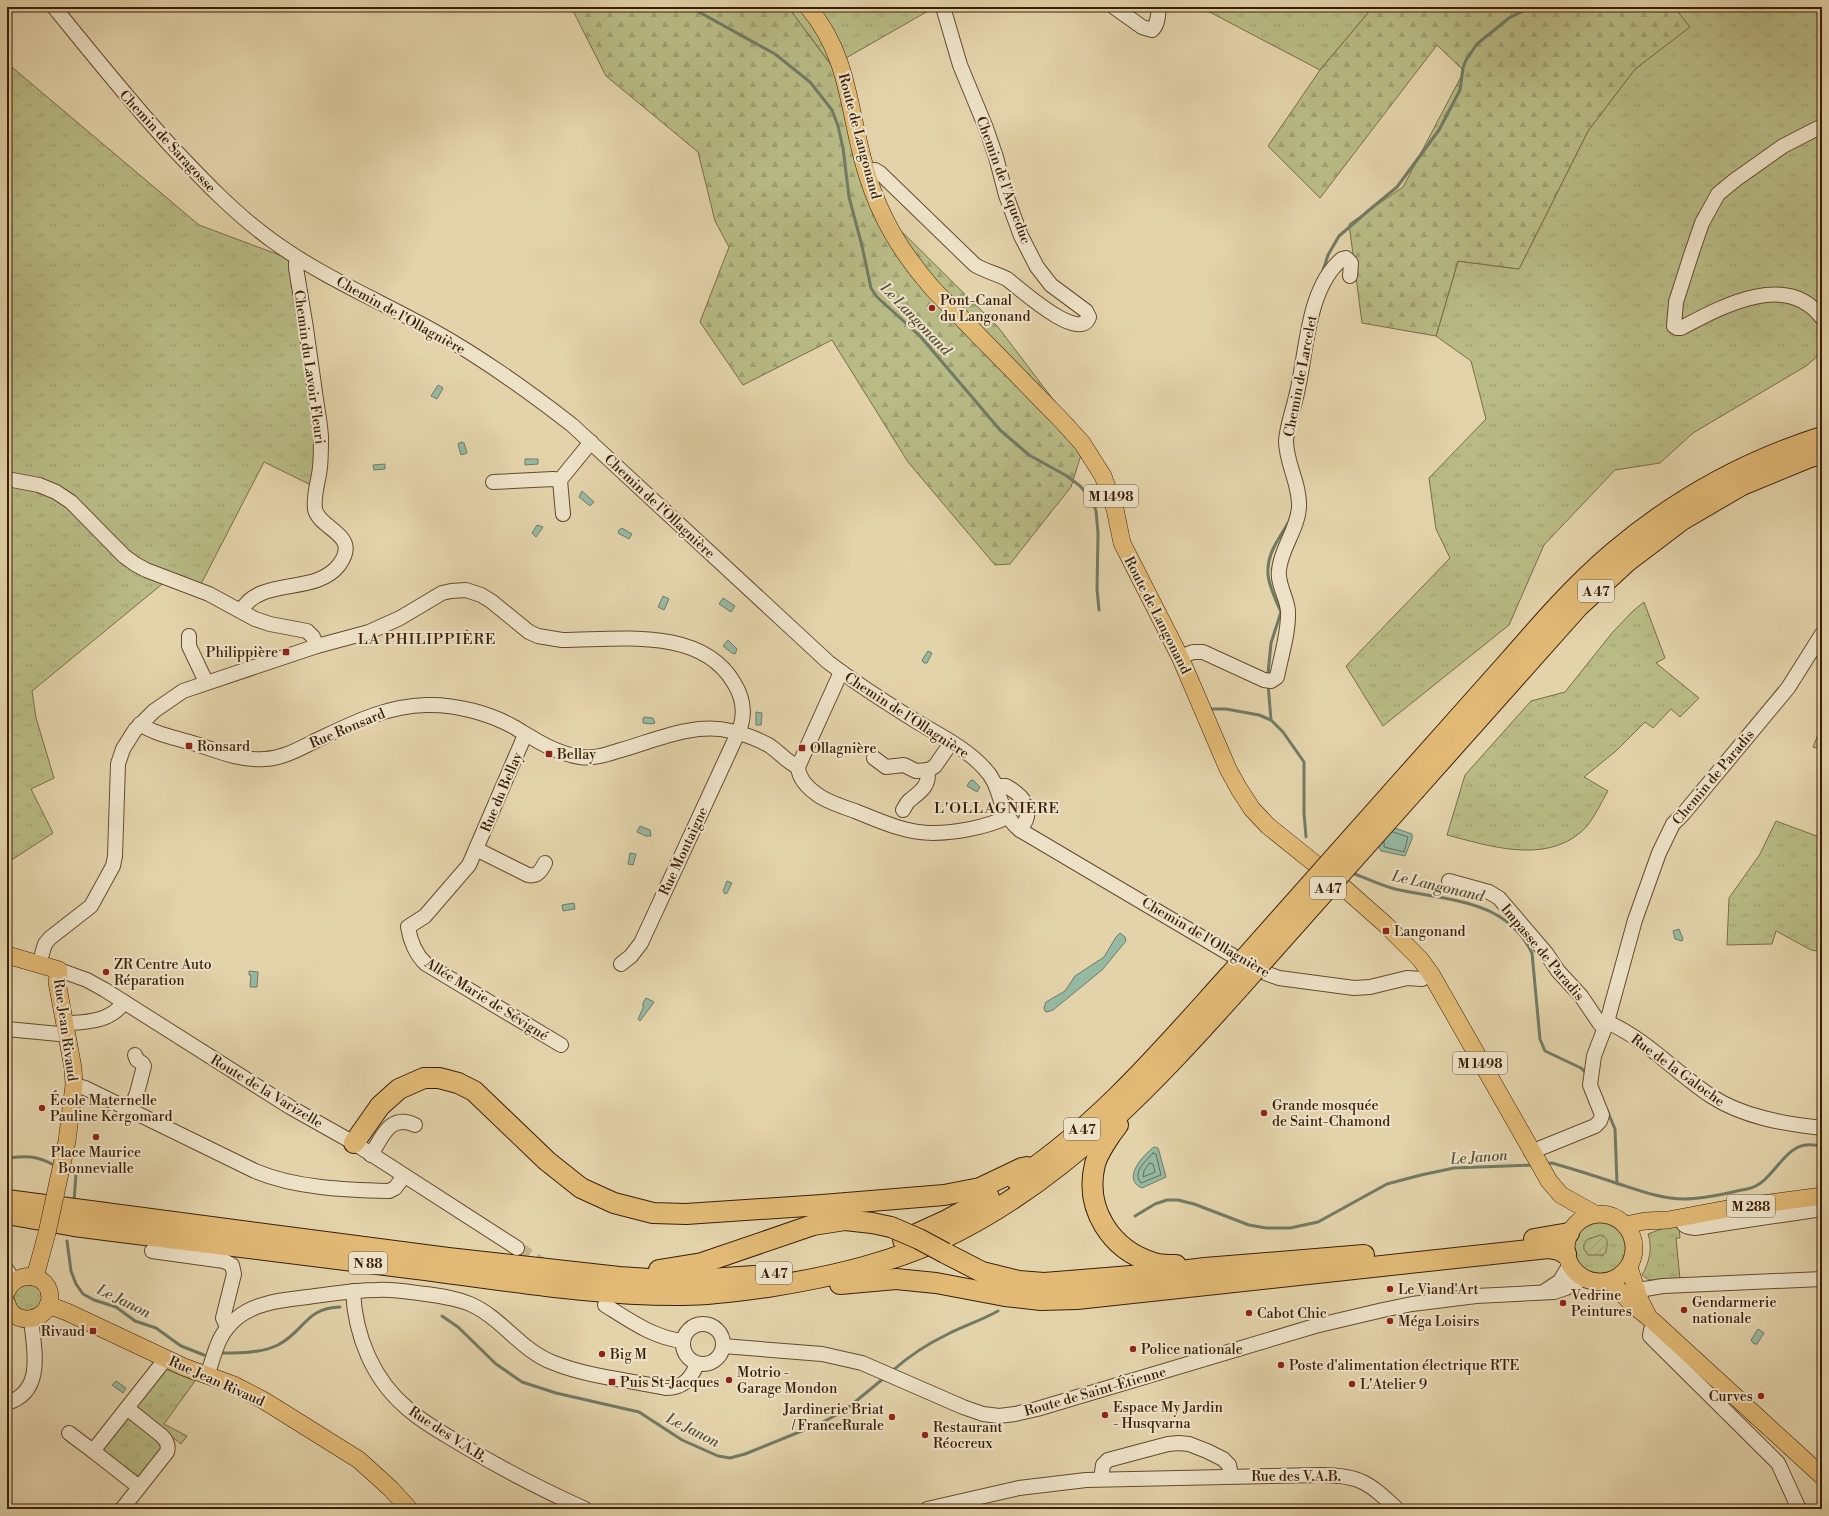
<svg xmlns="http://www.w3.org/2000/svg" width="1829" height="1516" font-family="'Libre Bodoni',serif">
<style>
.grass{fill:url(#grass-tufts);stroke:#796d46}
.forest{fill:url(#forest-firs);stroke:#796d46}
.garden{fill:url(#garden-furrows);stroke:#796d46}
.water{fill:#96b9a4;stroke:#717b64}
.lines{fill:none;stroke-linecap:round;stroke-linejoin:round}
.shore{stroke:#686c54;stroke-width:1}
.stream{stroke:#717b64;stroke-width:3}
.minor-tunnel{stroke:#c1af8a;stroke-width:14;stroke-dasharray:14 7;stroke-linecap:butt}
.minor-casing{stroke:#644c2e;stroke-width:16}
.major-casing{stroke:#3a1f05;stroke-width:18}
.highway-casing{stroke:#3a1f05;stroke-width:22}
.minor{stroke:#ede2c8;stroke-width:14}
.major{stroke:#e2ba76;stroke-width:17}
.highway{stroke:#e2ba76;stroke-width:20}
.major-bridge-casing{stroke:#3a1f05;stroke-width:18;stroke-linecap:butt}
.highway-bridge-casing{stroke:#3a1f05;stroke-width:22;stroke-linecap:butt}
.major-bridge{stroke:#e2ba76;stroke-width:17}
.highway-bridge{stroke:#e2ba76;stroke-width:20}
.poi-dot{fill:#8f2418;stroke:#ede2c8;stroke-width:1.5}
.labels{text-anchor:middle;stroke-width:4;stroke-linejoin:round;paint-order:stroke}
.shield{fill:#ede2c8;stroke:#705a40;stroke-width:1}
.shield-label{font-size:13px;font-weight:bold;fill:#3a1f05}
.street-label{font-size:14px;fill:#3a1f05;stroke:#ede2c8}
.poi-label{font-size:14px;fill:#3a1f05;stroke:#ede2c8;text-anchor:start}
.water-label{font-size:15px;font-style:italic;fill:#564d35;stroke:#ede2c8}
.neighbourhood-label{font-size:15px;letter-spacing:1px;fill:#3a1f05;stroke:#ede2c8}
</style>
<defs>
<pattern id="grass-tufts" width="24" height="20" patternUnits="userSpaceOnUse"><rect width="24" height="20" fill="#b8bb86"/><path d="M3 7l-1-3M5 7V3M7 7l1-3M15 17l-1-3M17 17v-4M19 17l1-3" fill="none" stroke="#9fa072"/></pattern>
<pattern id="forest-firs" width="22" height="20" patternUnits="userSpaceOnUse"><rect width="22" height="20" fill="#b8bb86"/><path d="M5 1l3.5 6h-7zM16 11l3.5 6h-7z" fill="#9fa072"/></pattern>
<pattern id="garden-furrows" width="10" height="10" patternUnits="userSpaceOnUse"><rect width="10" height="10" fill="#b8bb86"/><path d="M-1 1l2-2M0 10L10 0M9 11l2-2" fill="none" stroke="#9fa072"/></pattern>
</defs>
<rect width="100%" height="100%" fill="#e3d3ab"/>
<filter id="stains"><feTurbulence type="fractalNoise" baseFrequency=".005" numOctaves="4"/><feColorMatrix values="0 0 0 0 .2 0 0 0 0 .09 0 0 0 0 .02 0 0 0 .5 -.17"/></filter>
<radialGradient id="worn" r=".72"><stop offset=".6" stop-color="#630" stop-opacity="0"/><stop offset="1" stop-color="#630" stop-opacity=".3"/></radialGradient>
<g class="grass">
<polygon points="788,7 935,7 832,66"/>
<polygon points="1200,7 1373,7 1320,70"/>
<polygon points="1674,7 1822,7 1822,336 1820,335 1820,354 1806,366 1693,433 1660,463 1615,470 1544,545 1509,625 1383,726 1346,666 1450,558 1436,529 1429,478 1486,419 1471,361 1436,336 1458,261 1519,269 1588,131 1635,69 1689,27"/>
<polygon points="7,63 199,225 290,259 318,435 311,485 264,462 201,584 172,576 32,691 36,718 54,778 31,789 53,833 7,863"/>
<path d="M1644 602 1665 658 1656 663 1699 698 1680 717 1671 709 1653 728 1645 722 1616 751 1584 777 1608 791C1600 804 1593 822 1581 832 1544 864 1489 846 1447 835L1465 775 1531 701 1565 692 1612 633 1633 611Z"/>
<polygon points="1822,725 1822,750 1813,747"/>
<polygon points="1776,821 1822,838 1822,952 1811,950 1776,931 1772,944 1727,945 1729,898 1760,854"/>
<circle cx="1600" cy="1248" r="25"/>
<path d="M1674 1224 1679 1227 1680 1238H1676L1680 1279 1649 1280 1642 1275C1649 1263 1653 1248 1648 1234Z"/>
<circle cx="28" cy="1297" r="14"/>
<polygon points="166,1369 195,1381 164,1424 187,1436 181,1444 136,1408 136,1404"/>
<polygon points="126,1418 129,1418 164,1446 139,1477 104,1451 103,1449"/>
</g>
<g class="forest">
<polygon points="571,7 788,7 845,84 882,212 998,327 1071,423 1086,439 1071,487 1010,564 995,565 908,462 832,340 743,385 700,322 729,247 715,221 698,152 606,76"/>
<polygon points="1373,7 1674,7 1690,27 1635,69 1588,131 1519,269 1458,261 1436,336 1362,323 1349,224 1403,187 1464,71 1437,45 1320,198 1268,146 1320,70"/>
</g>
<path class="garden" d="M1600 1235C1610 1238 1607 1244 1606 1252L1603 1255H1588L1584 1249C1582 1237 1593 1239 1600 1235Z"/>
<g class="water">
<polygon points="438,385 443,388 437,399 431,396"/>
<polygon points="461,442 464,443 467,453 461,455 458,444"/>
<polygon points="525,459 538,459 538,464 525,465"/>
<polygon points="385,464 385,469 374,470 373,465"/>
<polygon points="582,491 594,502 590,506 579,497"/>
<polygon points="537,525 543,527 536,537 532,533"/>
<polygon points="622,528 632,534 629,539 618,533 619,530"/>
<polygon points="663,596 669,599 664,610 658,607"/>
<polygon points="723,598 735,606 731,612 719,604"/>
<polygon points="728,640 737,649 735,654 732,653 723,646"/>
<polygon points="928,651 932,653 927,663 924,663 922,660"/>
<polygon points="756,712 762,713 761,725 756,725"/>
<polygon points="645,717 653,718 655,723 652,724 643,723 643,718"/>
<polygon points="973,780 980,787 977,792 967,786 970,781"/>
<polygon points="640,826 650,830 651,836 646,836 637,832"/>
<polygon points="1389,826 1412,834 1412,839 1405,856 1381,851 1378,846"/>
<polygon points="630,853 636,854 633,865 628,864"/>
<polygon points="727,881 732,883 727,893 725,894 723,891"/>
<polygon points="574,903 575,909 563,911 562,905"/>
<polygon points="1679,929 1683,939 1682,941 1675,939 1673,931"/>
<polygon points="1120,933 1125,937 1126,941 1102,970 1053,1010 1047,1012 1045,1011 1044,1008 1046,1002 1065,991 1075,976 1104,957 1116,937"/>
<polygon points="249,971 258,972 257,987 250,987 251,975 249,975"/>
<polygon points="646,998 654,1002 640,1021 638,1019 643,1008 643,1003"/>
<path d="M1154 1147 1158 1148 1159 1151 1166 1177 1142 1188C1121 1179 1143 1155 1154 1147Z"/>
<polygon points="1758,1329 1764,1333 1757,1344 1754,1344 1751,1340"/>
<polygon points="116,1381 126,1388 123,1393 112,1385"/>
</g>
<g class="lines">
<g class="shore">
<polyline points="1384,841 1384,847 1404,852 1408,837 1393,832"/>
<path d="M1153 1153 1156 1154 1161 1175 1141 1183C1132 1172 1145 1162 1153 1153Z"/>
<polygon points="1150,1163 1153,1164 1155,1172 1143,1177 1144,1171"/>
</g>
<g class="stream">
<polyline points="690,7 775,54 810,82 832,110 838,126 843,148 849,197 862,246 871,288 877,297 920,336 1000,430 1029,455 1067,476 1080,486 1091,498 1096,511 1098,533 1097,589 1099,610"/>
<polyline points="1322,274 1328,255 1339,236 1368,211 1397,187 1439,130 1460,90 1463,68 1466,60 1477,44 1509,18 1531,7"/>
<path d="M1268 674 1271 643 1281 612C1270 587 1261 571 1275 545 1280 536 1286 527 1291 518"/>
<polyline points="1268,684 1271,720"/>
<polyline points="1211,709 1226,709 1259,715 1271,720 1283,732 1304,762 1304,813 1306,837"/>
<path d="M1352 873C1366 878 1380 885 1395 889 1447 901 1505 898 1532 953L1540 1039 1545 1051 1581 1068 1587 1074"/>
<polyline points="1607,1110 1615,1129 1617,1183"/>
<path d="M7 1158C26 1156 35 1155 52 1164"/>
<path d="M1546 1164 1552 1163C1573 1169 1595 1176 1616 1183 1638 1190 1661 1199 1684 1199 1705 1199 1727 1193 1747 1189 1778 1183 1783 1134 1822 1147"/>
<polyline points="68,1167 76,1174 74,1201"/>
<polyline points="1135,1216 1155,1204 1167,1200 1178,1200 1194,1204 1249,1225 1266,1228 1290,1228 1318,1222 1387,1184 1421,1175 1454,1168 1534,1165"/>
<polyline points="67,1241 71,1271 76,1284 83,1294 94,1300 116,1307 135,1321 156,1328 181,1346 204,1355"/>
<polyline points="442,1316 458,1327 496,1364 522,1382 556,1393 639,1412 682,1440 718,1456 730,1458 745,1454 819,1424 844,1411 884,1378"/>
<path d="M223 1353C241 1353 261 1353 278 1345 305 1331 305 1308 340 1307"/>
<path d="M892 1371C909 1356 927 1344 948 1334 964 1326 982 1320 998 1311"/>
</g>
<polyline class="minor-tunnel" points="517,1248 546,1267"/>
<defs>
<g id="minor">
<path d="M54 7C92 54 129 100 169 144 201 178 233 212 270 239 320 276 378 300 432 330 481 357 527 390 572 425L828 662C857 684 888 704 919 723 941 736 967 749 984 768 1004 788 995 809 1020 830L1257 970 1279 978 1354 988 1370 987 1407 978 1422 979 1431 974"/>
<path d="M1114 7 1142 27 1152 30C1158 25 1158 15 1159 7"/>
<path d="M1822 126 1783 146 1735 180 1718 194 1702 223 1691 255 1676 302 1674 326 1677 328H1681C1721 307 1787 270 1822 318"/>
<path d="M866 173 875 170 880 173 975 265C985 271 997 274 1007 279 1018 287 1080 344 1089 317L1086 311 1051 285 1037 267 1021 236 1006 195 996 157 986 128 960 65 943 7"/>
<polyline points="7,479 39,485 56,492 71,502 124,556 135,564 146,570 209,594 255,619 270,624 307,631 313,637 317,646"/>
<polyline points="493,482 553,479 560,480"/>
<polyline points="563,514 560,480 591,442"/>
<path d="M241 611C260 576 315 596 339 565 362 534 319 530 315 509 313 495 319 480 320 467 321 457 321 447 321 437 320 420 316 402 314 385 309 346 303 307 296 268V263L299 259"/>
<polyline points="189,636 189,646 206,682"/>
<path d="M1180 657 1193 652H1203L1264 680 1271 681 1277 677C1281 656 1289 632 1288 611 1287 597 1277 584 1279 570 1281 548 1298 529 1299 507 1300 484 1286 463 1286 441 1287 424 1295 405 1298 388 1307 348 1308 287 1342 259L1346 258 1351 263 1350 276"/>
<path d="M841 672 798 767C799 781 810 790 821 797 831 803 843 807 855 811 880 821 905 833 933 833 955 833 988 827 1007 817"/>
<path d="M140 724C156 735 178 738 196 744 218 751 241 761 264 759 282 759 301 748 317 740 353 723 386 706 426 705 455 704 489 713 514 727 536 740 554 753 580 757 595 759 608 754 621 750 656 740 694 722 731 731 744 734 758 739 770 746 780 753 787 762 798 767"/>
<path d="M525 735 469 865 425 916 408 927C410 940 416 955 426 964L561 1045"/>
<polyline points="874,758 886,767 904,765 916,771 929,770 935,766 951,743"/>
<path d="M996 786H1006C1024 796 1036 810 1020 830"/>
<path d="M903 810C905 807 907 802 910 800 920 792 931 785 927 770"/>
<path d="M476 849 528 875C537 877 541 871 545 863"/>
<polyline points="1449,881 1489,892 1499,898 1546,953 1558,971 1581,996 1600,1024 1605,1027"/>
<path d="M39 964 45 944 50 938 91 906 113 866 115 856 118 764 123 749 135 730 154 711 183 691 317 646 369 632 400 618 442 593 451 591 466 590 481 595 491 601 529 632 538 636 562 640C617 640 701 626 734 683 744 699 746 715 738 733L641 943 631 956 621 964"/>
<polyline points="59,970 87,980 105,990 290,1107 354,1143 517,1248"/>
<path d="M1607 1022C1646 1039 1676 1073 1711 1096 1743 1117 1785 1124 1822 1128"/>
<path d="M71 1023C91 1022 112 1020 124 1002"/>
<polyline points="7,1029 59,1034 67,1033"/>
<path d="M74 1085 85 1088 255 1171C295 1188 346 1190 389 1191L395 1188 404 1176"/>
<polyline points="130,1111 137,1093 144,1066 142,1063 137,1060 135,1055"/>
<polyline points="1531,1152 1595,1126 1600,1121 1602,1115 1590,1085 1594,1056 1607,1022 1635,920 1659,853 1673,824 1684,813 1788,688 1822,634"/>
<path d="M371 1155C382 1137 390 1113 415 1125"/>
<path d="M1681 1218C1683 1227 1687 1227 1695 1228L1822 1209"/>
<polyline points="152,1251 224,1261 232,1265 234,1274 223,1318 227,1327"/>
<polyline points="7,1270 14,1281"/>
<polyline points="1636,1288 1645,1289 1663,1286 1822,1279"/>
<path d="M353 1291C355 1336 373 1380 408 1409 426 1425 448 1436 469 1449 506 1471 545 1491 585 1509"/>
<polyline points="1545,1291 1560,1281 1570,1264"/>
<path d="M605 1305C629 1320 654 1338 683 1341"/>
<circle cx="703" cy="1344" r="20"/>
<polyline points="1657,1324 1651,1330 1650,1336 1778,1463 1799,1509"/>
<polyline points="723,1346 822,1354 862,1363 963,1407 983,1414 999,1416 1015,1414 1037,1409 1315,1326 1383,1310 1412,1304 1476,1296 1554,1292 1566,1288 1583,1278"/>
<path d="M207 1376C215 1354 217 1334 237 1318 256 1302 284 1300 308 1297 331 1294 354 1290 377 1290 393 1289 410 1292 426 1294 441 1296 456 1298 470 1304 502 1318 521 1351 554 1363 589 1377 629 1380 666 1388 683 1388 691 1379 697 1364"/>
<path d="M7 1403C45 1391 34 1350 31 1319"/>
<polyline points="69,1433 93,1451"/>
<polyline points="1101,1479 1103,1465 1108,1460 1168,1444 1179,1443 1189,1444 1207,1451 1223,1459 1229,1465 1231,1476"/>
<polyline points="139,1487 93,1451 160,1366 165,1358"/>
<path d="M122 1509 167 1452C169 1445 167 1441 162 1436L127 1408"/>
<path d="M927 1509 1019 1488 1086 1480 1321 1475C1360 1475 1369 1483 1397 1509"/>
</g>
<g id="major">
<path d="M808 7C851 58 848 114 867 174 881 220 902 253 933 289L1063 422 1082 443 1103 476 1115 509 1122 543 1180 657 1228 769 1239 789 1252 809 1268 826 1334 879 1386 925 1420 959 1431 974 1549 1181 1561 1195 1595 1214"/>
<polyline points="7,955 59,970 57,982 73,1068 74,1085 67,1141 55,1196"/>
<circle cx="1600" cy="1248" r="34"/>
<polyline points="1625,1225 1645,1221 1668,1220 1732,1208 1822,1196"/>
<polyline points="1629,1267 1639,1298 1647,1314"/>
<polyline points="35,1277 47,1233"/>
<polyline points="1610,1281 1632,1304 1654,1322 1822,1476"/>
<path d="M7 1291C17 1269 50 1273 50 1298 49 1322 13 1327 7 1304"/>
<polyline points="48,1305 67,1312 184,1367 234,1385 263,1400 359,1460 391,1489 409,1509"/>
</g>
<g id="highway">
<path d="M1404 779C1439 740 1474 700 1509 661 1542 623 1575 585 1614 552 1674 501 1746 461 1822 437"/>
<polyline points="1416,789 1578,607 1628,561 1682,520 1742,485 1810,457 1822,454"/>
<path d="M1118 1125C1110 1135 1098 1153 1095 1164 1084 1209 1111 1250 1154 1263 1161 1265 1169 1265 1176 1265"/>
<polyline points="354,1143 380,1106 399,1089 424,1078 439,1078 458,1083 474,1091 547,1161 581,1188 614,1203 653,1213 686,1214 822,1205 944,1195 980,1188 1022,1168 1027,1167"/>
<path d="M1016 1180C1099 1125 1163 1049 1229 976"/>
<polyline points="7,1200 448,1258 619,1277 680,1281 754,1276"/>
<path d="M7 1214 74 1226C188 1241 302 1255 417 1269 504 1280 596 1296 684 1295 712 1295 739 1291 767 1287 832 1277 897 1262 956 1232 1070 1174 1156 1081 1240 987"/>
<polyline points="1534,1239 1569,1233"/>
<polyline points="903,1240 947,1220 989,1197"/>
<polyline points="945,1253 982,1272 1019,1281 1044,1283 1156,1274 1205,1268 1364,1255"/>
<polyline points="659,1270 702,1263 813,1225 845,1220 872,1223 891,1227"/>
<polyline points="840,1284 896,1279 936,1283 1005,1296 1041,1300 1077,1299 1548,1248 1559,1250 1566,1254"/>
</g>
</defs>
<use href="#minor" class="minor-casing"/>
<use href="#major" class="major-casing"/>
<use href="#highway" class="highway-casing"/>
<use href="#minor" class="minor"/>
<use href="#major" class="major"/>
<use href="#highway" class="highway"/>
<defs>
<polyline id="major-bridge" points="47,1233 55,1196"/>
<g id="highway-bridge">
<polyline points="1229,976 1404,779"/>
<polyline points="1240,987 1416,789"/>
<polyline points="891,1227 919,1239 945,1253"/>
</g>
</defs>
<use href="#major-bridge" class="major-bridge-casing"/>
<use href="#highway-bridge" class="highway-bridge-casing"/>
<use href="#major-bridge" class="major-bridge"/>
<use href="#highway-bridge" class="highway-bridge"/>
</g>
<g class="poi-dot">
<circle cx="932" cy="308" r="4"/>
<rect x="282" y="648" width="8" height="8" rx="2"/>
<rect x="185" y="742" width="8" height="8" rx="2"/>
<rect x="798" y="744" width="8" height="8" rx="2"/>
<rect x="545" y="750" width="8" height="8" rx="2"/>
<rect x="1382" y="927" width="8" height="8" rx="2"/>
<circle cx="106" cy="972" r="4"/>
<circle cx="42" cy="1108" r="4"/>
<circle cx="1264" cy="1113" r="4"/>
<circle cx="96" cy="1137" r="4"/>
<circle cx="1390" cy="1289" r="4"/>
<circle cx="1563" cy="1303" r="4"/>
<circle cx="1684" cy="1310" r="4"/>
<circle cx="1249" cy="1313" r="4"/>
<circle cx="1390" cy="1321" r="4"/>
<rect x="89" y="1327" width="8" height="8" rx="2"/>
<circle cx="1133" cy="1349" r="4"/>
<circle cx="602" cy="1354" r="4"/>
<circle cx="1281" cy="1365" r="4"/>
<circle cx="729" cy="1380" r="4"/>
<rect x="608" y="1378" width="8" height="8" rx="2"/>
<circle cx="1352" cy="1384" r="4"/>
<circle cx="1761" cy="1396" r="4"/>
<circle cx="1105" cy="1415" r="4"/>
<circle cx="892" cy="1417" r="4"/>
<circle cx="925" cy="1435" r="4"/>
</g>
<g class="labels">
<g class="shield">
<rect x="1084" y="485" width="54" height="22" rx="3"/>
<rect x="1578" y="580" width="36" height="22" rx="3"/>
<rect x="1310" y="877" width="36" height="22" rx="3"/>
<rect x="1453" y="1052" width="54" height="22" rx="3"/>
<rect x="1064" y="1118" width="36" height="22" rx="3"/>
<rect x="1727" y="1195" width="48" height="22" rx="3"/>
<rect x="349" y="1252" width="38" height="22" rx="3"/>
<rect x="756" y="1262" width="36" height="22" rx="3"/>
</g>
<g class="shield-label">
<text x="1111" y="501">M 1498</text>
<text x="1596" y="596">A 47</text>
<text x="1328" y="893">A 47</text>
<text x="1480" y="1068">M 1498</text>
<text x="1082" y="1134">A 47</text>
<text x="1751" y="1211">M 288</text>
<text x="368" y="1268">N 88</text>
<text x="774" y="1278">A 47</text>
</g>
<g class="street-label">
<text transform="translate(860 136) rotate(75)" y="5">Route de Langonand</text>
<text transform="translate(168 141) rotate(47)" y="5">Chemin de Saragosse</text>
<text transform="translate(1004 180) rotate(70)" y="5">Chemin de l'Aqueduc</text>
<text transform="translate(401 315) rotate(29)" y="5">Chemin de l'Ollagnière</text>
<text transform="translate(310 367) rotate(82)" y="5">Chemin du Lavoir Fleuri</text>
<text transform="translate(1300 376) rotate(-79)" y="5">Chemin de Larcelet</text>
<text transform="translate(660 506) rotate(43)" y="5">Chemin de l'Ollagnière</text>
<text transform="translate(1158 615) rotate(63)" y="5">Route de Langonand</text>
<text transform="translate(907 715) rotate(33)" y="5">Chemin de l'Ollagnière</text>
<text transform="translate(347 728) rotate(-23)" y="5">Rue Ronsard</text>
<text transform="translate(1713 777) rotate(-50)" y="5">Chemin de Paradis</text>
<text transform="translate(501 792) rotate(-67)" y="5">Rue du Bellay</text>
<text transform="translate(683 851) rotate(-65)" y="5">Rue Montaigne</text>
<text transform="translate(1206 937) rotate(30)" y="5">Chemin de l'Ollagnière</text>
<text transform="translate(1543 952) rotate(50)" y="5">Impasse de Paradis</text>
<text transform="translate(487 999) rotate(32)" y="5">Allée Marie de Sévigné</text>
<text transform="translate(66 1030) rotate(82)" y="5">Rue Jean Rivaud</text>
<text transform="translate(1678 1070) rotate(36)" y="5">Rue de la Galoche</text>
<text transform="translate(267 1091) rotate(31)" y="5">Route de la Varizelle</text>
<text transform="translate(217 1381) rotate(24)" y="5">Rue Jean Rivaud</text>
<text transform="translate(1095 1391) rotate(-16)" y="5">Route de Saint-Étienne</text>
<text transform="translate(448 1434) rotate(33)" y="5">Rue des V.A.B.</text>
<text x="1296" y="1481">Rue des V.A.B.</text>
</g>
<g class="poi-label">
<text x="940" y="305">Pont-Canal<tspan x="940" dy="16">du Langonand</tspan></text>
<text x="278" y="657" text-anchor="end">Philippière</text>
<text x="197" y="751">Ronsard</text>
<text x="810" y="753">Ollagnière</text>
<text x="557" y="759">Bellay</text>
<text x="1394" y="936">Langonand</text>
<text x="114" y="969">ZR Centre Auto<tspan x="114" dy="16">Réparation</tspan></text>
<text x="50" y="1105">École Maternelle<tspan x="50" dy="16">Pauline Kergomard</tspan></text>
<text x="1272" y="1110">Grande mosquée<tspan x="1272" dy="16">de Saint-Chamond</tspan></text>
<text x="96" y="1157" text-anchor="middle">Place Maurice<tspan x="96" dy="16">Bonnevialle</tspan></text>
<text x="1398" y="1294">Le Viand'Art</text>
<text x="1571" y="1300">Vedrine<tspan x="1571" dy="16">Peintures</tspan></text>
<text x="1692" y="1307">Gendarmerie<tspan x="1692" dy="16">nationale</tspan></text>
<text x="1257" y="1318">Cabot Chic</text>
<text x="1398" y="1326">Méga Loisirs</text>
<text x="85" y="1336" text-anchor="end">Rivaud</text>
<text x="1141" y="1354">Police nationale</text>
<text x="610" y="1359">Big M</text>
<text x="1289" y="1370">Poste d'alimentation électrique RTE</text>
<text x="737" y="1377">Motrio -<tspan x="737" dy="16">Garage Mondon</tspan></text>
<text x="620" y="1387">Puis St-Jacques</text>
<text x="1360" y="1389">L'Atelier 9</text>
<text x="1753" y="1401" text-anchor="end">Curves</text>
<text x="1113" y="1412">Espace My Jardin<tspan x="1113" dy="16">- Husqvarna</tspan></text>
<text x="884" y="1414" text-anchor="end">Jardinerie Briat<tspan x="884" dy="16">/ FranceRurale</tspan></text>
<text x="933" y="1432">Restaurant<tspan x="933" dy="16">Réocreux</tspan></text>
</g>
<g class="water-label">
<text transform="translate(916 319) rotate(46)" y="5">Le Langonand</text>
<text transform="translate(1438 886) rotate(13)" y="5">Le Langonand</text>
<text transform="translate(1479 1157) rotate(-4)" y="5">Le Janon</text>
<text transform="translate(124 1301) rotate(26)" y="5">Le Janon</text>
<text transform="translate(693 1430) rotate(27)" y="5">Le Janon</text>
</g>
<g class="neighbourhood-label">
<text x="427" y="644">LA PHILIPPIÈRE</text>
<text x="997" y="813">L'OLLAGNIÈRE</text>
</g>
</g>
<rect width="1829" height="1516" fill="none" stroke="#e3d3ab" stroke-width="24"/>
<rect x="8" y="8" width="1813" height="1500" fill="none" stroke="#3a1f05" stroke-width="2"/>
<rect x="12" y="12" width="1805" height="1492" fill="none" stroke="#3a1f05"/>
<rect width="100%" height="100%" filter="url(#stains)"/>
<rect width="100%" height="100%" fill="url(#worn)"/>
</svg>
